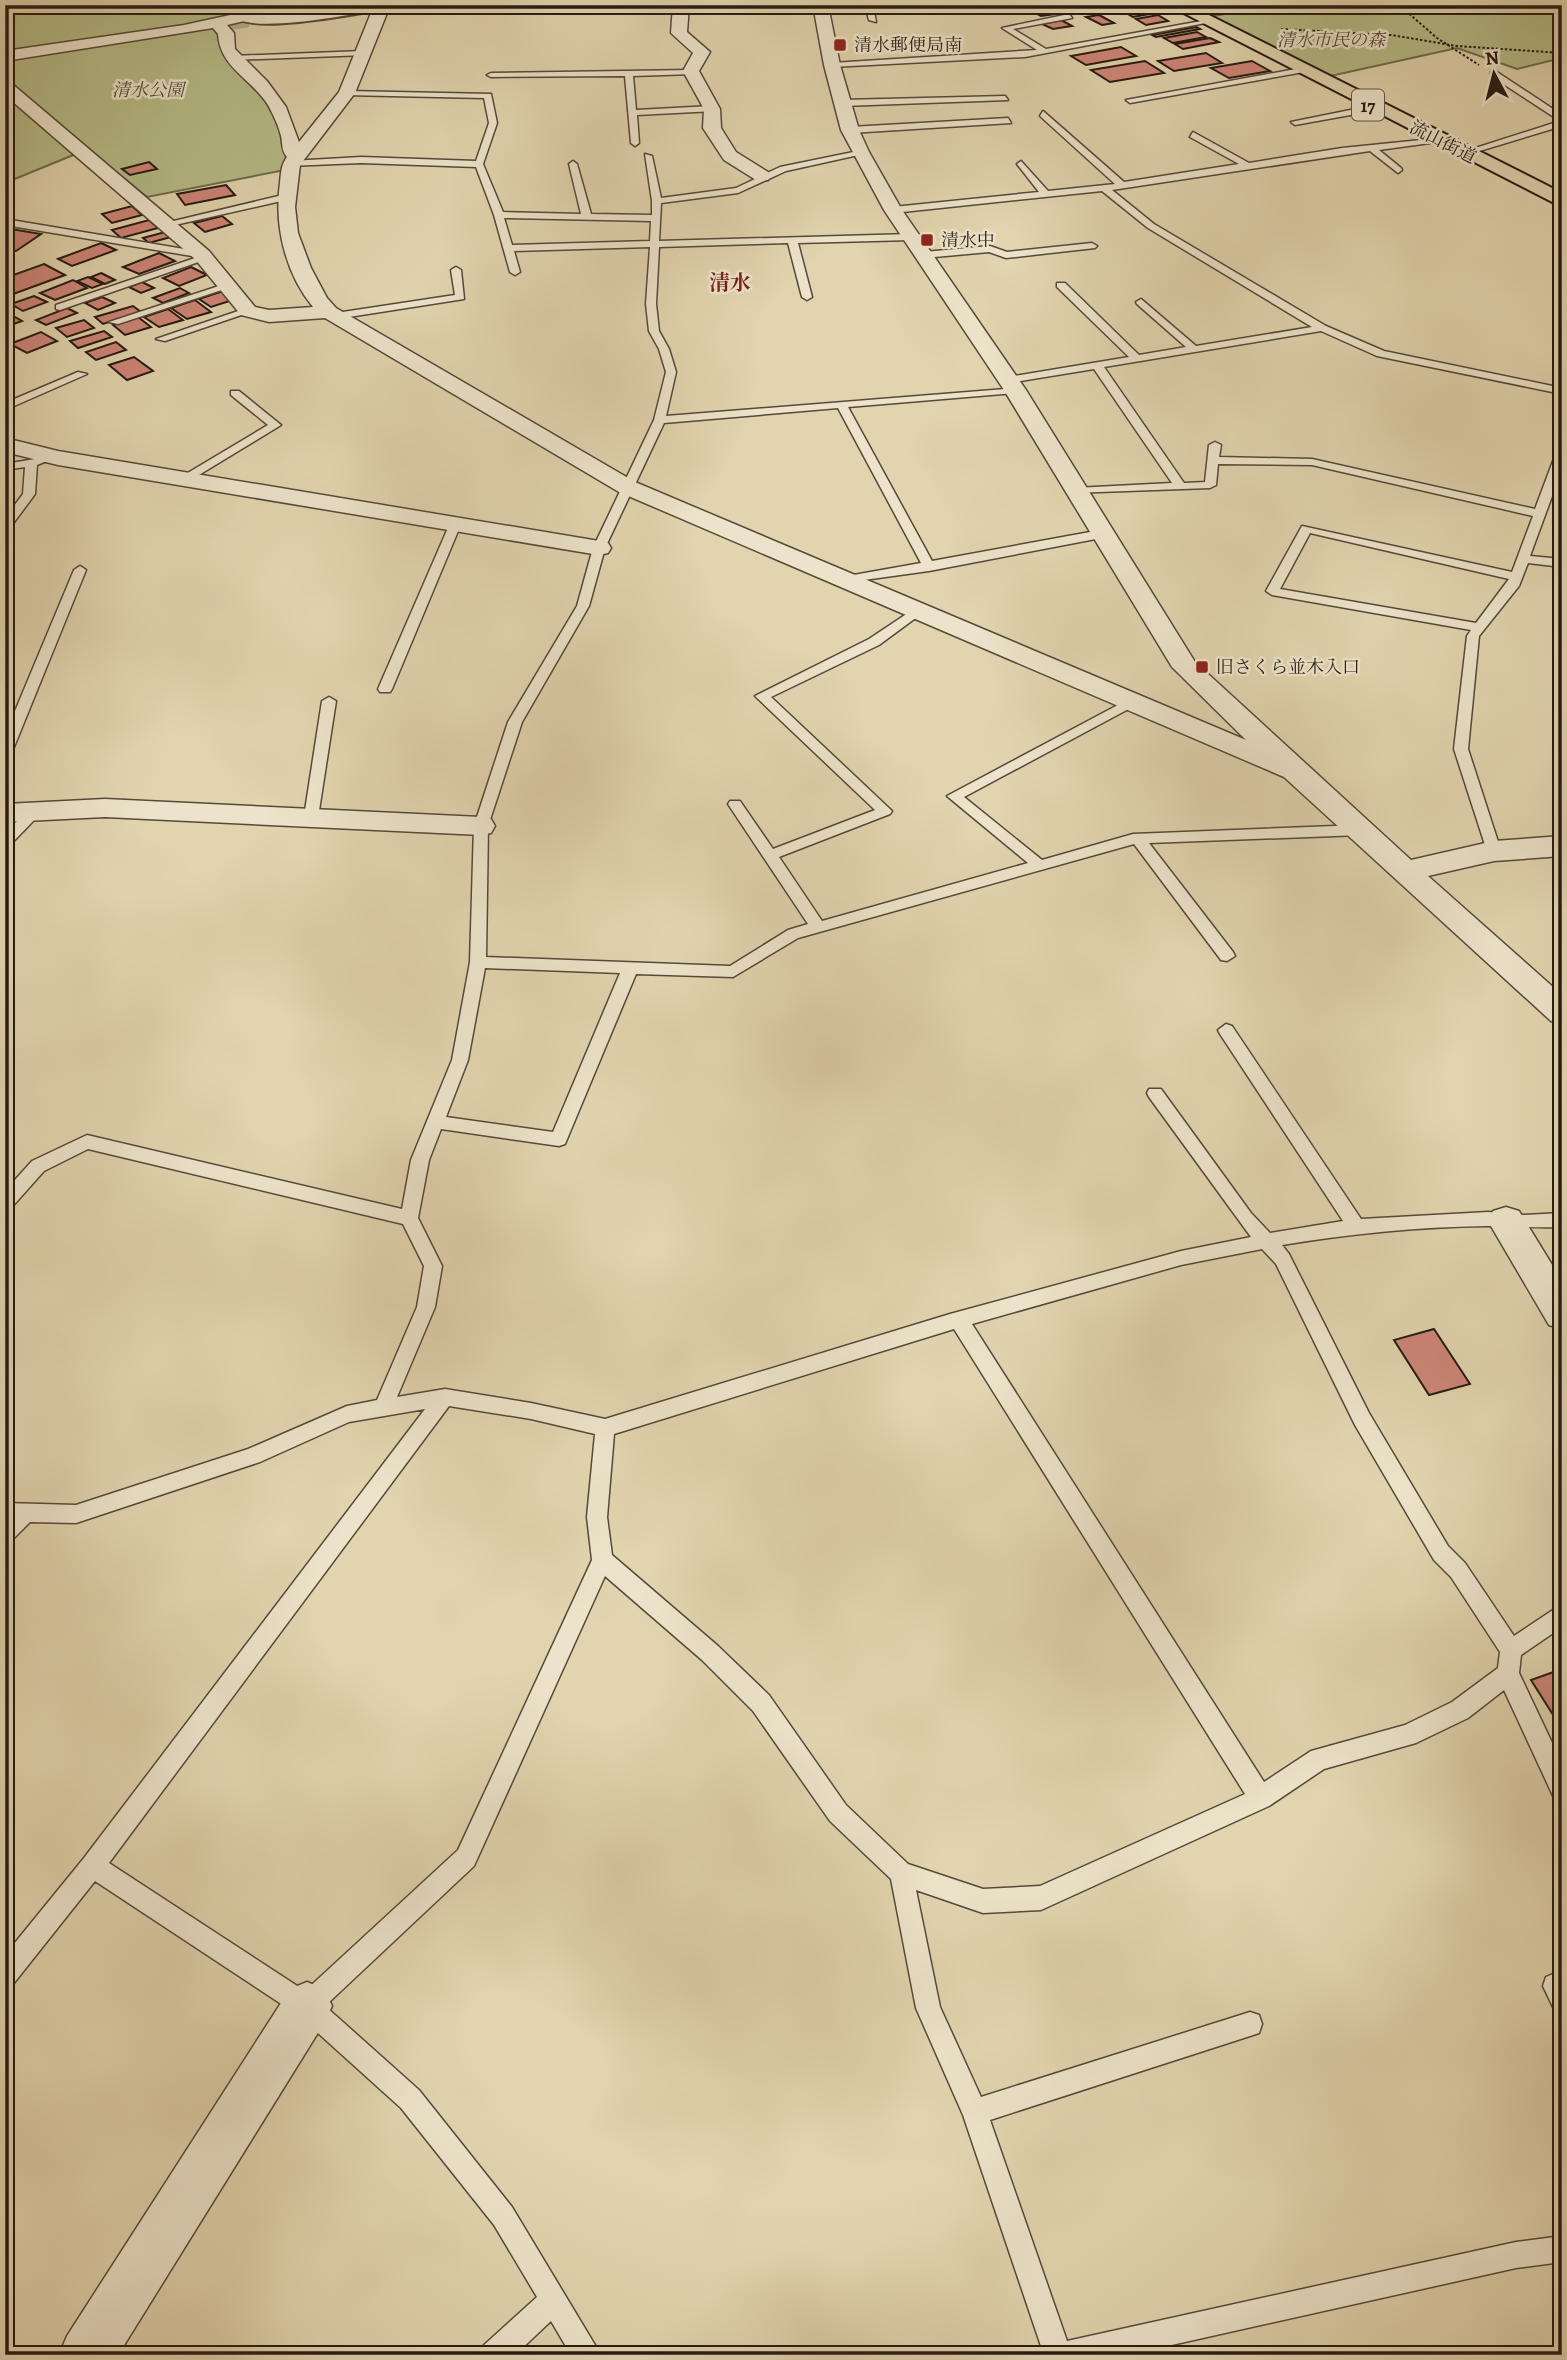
<svg xmlns="http://www.w3.org/2000/svg" width="1567" height="2360" font-family="Alegreya,'Noto Serif JP',serif">
<style>
.green{fill:#b6bc88;stroke:#6e6c4e;stroke-width:2}
.building{fill:#ce8678;stroke:#261b14;stroke-width:2}
.lines{fill:none;stroke-linecap:round;stroke-linejoin:round}
.tertiary-tunnel{stroke:#bcaf8f;stroke-width:18;stroke-dasharray:18 10;stroke-linecap:butt}
.service-casing{stroke:#55493a;stroke-width:3}
.minor-casing{stroke:#55493a;stroke-width:3}
.tertiary-casing{stroke:#55493a;stroke-width:4}
.primary-casing{stroke:#261b14;stroke-width:4}
.path{stroke:#261b14;stroke-width:2;stroke-dasharray:2.5 2;stroke-linecap:butt}
.service{fill:#ece3ca;fill-rule:evenodd}
.minor{fill:#ece3ca;fill-rule:evenodd}
.tertiary{fill:#ece3ca;fill-rule:evenodd}
.primary{fill:#e1d4ae;fill-rule:evenodd}
.poi-dot{fill:#8f2418;stroke:#ece3ca;stroke-width:2.5}
.labels{text-anchor:middle;stroke-width:5;stroke-linejoin:round;paint-order:stroke}
.far-park-label{font-size:18px;font-style:italic;fill:#514b37;stroke:#ece3ca}
.far-poi-label{font-size:18px;fill:#261b14;stroke:#ece3ca;text-anchor:start}
.far-street-label{font-size:18px;fill:#261b14;stroke:#ece3ca}
.shield{fill:#ece3ca;stroke:#61574b;stroke-width:2}
.shield-label{font-size:19px;font-weight:bold;fill:#261b14}
.far-quarter-label{font-size:21px;font-weight:bold;fill:#7a1f14;stroke:#ece3ca}
</style>
<rect width="100%" height="100%" fill="#e1d4ae"/>
<filter id="stains"><feTurbulence type="fractalNoise" baseFrequency=".00286" numOctaves="4"/><feColorMatrix values="0 0 0 0 .2 0 0 0 0 .09 0 0 0 0 .02 0 0 0 .5 -.17"/></filter>
<radialGradient id="worn" r=".72"><stop offset=".6" stop-color="#630" stop-opacity="0"/><stop offset="1" stop-color="#630" stop-opacity=".3"/></radialGradient>
<g class="green">
<path d="M5 5H232L220 41C252 79 294 117 285 170L147 197 88 149 5 183Z"/>
<polygon points="1270,5 1511,5 1562,15 1562,58 1517,69 1457,48 1326,77 1209,17"/>
</g>
<g class="building">
<polygon points="599,5 668,5 669,9 601,11"/>
<polygon points="1066,5 1076,11 1061,14 1046,6"/>
<polygon points="1075,5 1094,5 1105,11 1091,14"/>
<polygon points="1042,7 1056,14 1041,16 1028,9"/>
<polygon points="1143,7 1155,13 1133,17 1121,10"/>
<polygon points="1099,15 1114,23 1102,25 1086,17"/>
<polygon points="1158,15 1168,21 1146,25 1136,19"/>
<polygon points="1061,20 1072,26 1053,29 1042,24"/>
<polygon points="1196,27 1200,29 1156,37 1152,35"/>
<polygon points="1197,32 1206,37 1173,43 1164,38"/>
<polygon points="1210,38 1219,42 1183,49 1175,44"/>
<polygon points="1121,47 1136,56 1086,65 1071,56"/>
<polygon points="1206,53 1222,63 1174,71 1158,61"/>
<polygon points="1145,61 1164,73 1110,82 1091,70"/>
<polygon points="1252,61 1270,71 1229,78 1211,68"/>
<polygon points="149,162 157,169 130,175 122,169"/>
<polygon points="226,185 235,195 185,205 177,194"/>
<polygon points="132,206 142,215 112,223 102,214"/>
<polygon points="222,216 232,224 205,232 194,223"/>
<polygon points="149,220 158,228 121,238 112,230"/>
<polygon points="5,228 41,234 16,251 5,249"/>
<polygon points="165,232 171,237 149,243 143,238"/>
<polygon points="101,243 116,250 72,266 58,259"/>
<polygon points="159,253 175,261 139,274 123,267"/>
<polygon points="44,264 65,275 5,297 5,278"/>
<polygon points="191,267 207,275 179,286 163,278"/>
<polygon points="101,273 115,280 105,284 91,277"/>
<polygon points="88,277 103,284 92,288 77,281"/>
<polygon points="73,280 87,288 55,300 40,293"/>
<polygon points="142,282 154,288 141,293 129,287"/>
<polygon points="180,288 189,293 163,303 153,298"/>
<polygon points="223,291 236,299 211,307 199,299"/>
<polygon points="34,296 47,302 23,311 11,304"/>
<polygon points="102,297 115,303 98,310 85,303"/>
<polygon points="195,300 211,312 187,319 171,308"/>
<polygon points="133,306 141,312 103,324 95,317"/>
<polygon points="67,308 77,313 46,325 36,320"/>
<polygon points="168,309 183,320 159,327 144,317"/>
<polygon points="8,313 22,321 5,327 5,314"/>
<polygon points="138,317 151,327 125,335 113,325"/>
<polygon points="84,320 94,328 67,337 56,328"/>
<polygon points="104,331 112,337 78,348 70,341"/>
<polygon points="41,332 57,341 27,353 10,344"/>
<polygon points="116,342 126,350 96,360 86,352"/>
<polygon points="134,357 153,371 127,380 109,365"/>
<polygon points="1434,1329 1470,1384 1429,1395 1394,1340"/>
<polygon points="1562,1669 1562,1729 1531,1680"/>
</g>
<g class="lines">
<polyline class="tertiary-tunnel" points="230,21 298,11"/>
<defs>
<g id="service">
<polygon points="244,5 252,5 248,17 244,19 240,17"/>
<polygon points="835,5 846,5 824,17 817,15"/>
<polygon points="865,5 873,5 876,22 869,20"/>
<polygon points="1069,14 1072,18 1013,29 1046,49 1207,20 1211,22 1025,57 832,67 828,65 832,63 1037,50 1002,28"/>
<polygon points="363,51 366,55 232,60 228,58 232,56"/>
<polygon points="1301,68 1304,72 1130,103 1126,100"/>
<polygon points="691,70 694,74 633,76 636,110 712,106 715,111 637,115 639,143 635,146 631,143 625,76 491,77 487,75 491,73"/>
<polygon points="1491,72 1497,72 1562,115 1562,126 1463,156 1463,152 1560,121 1491,76"/>
<path d="M347 91 491 94 497 123 483 164 503 212 581 214 569 164 573 161 577 164 591 214 652 215V201L645 154 652 156 661 198 736 188 780 167 863 150V154L786 171 738 193 661 203 659 241 911 234 916 237 911 240 798 243 812 297 807 300 802 297 788 243 659 247 656 304 659 331 669 349 676 372 666 416 1019 388 1020 390 1015 393 848 407 932 561 1101 530 1107 534 1101 538 929 571 842 583V577L921 563 838 408 664 423 605 548 589 606 522 722 488 826 486 957 730 966 788 930 808 924 728 804 730 801H740L773 849 875 810 755 696 869 639 917 607 921 608V614L879 645 771 697 892 811 890 814 779 857 822 921 1028 863 947 796 1131 698 1138 702 1136 705 964 797 1042 860 1133 834 1361 825 1368 830 1361 835 1149 843 1233 952 1235 956 1227 961 1221 960 1134 844 798 938 733 977 636 974 565 1144 559 1146 441 1129 429 1160 418 1218 442 1266 435 1307 397 1397 445 1389 531 1403 605 1419 950 1314 1181 1251 1251 1237 1149 1097 1147 1093 1149 1089H1161L1251 1213 1270 1233 1343 1221 1220 1034 1218 1030 1226 1024 1232 1026 1361 1219 1488 1212 1524 1215 1562 1213V1227C1536 1228 1512 1226 1486 1226 1417 1227 1349 1234 1282 1245L1289 1254 1369 1413 1448 1546 1465 1563 1514 1636 1562 1604V1627L1521 1655 1519 1673 1562 1764V1801L1554 1798 1504 1690 1468 1718 1416 1743 1324 1769 1269 1806 1041 1910 983 1913 916 1890 940 2007 981 2097 1250 2012 1259 2015 1262 2024 1259 2033 1250 2036 990 2120 1067 2341 1516 2242 1562 2236V2262L1516 2268 1127 2355H1044L963 2115 916 2008 891 1879 830 1821 753 1711 702 1660 605 1576 474 1866 325 2006 419 2090 512 2207 601 2355H571L551 2321 515 2355H480L484 2345 537 2297 494 2225 401 2108 298 2015 95 1881 14 1983 5 1986V1955L84 1858 425 1409 349 1422 260 1462 76 1523 30 1522 12 1540 5 1542V1503L76 1505 248 1449 347 1406 377 1400 417 1307 424 1266 403 1224 88 1149 44 1171 11 1208 5 1210V1191L32 1161 87 1135 402 1209 411 1160 452 1060 470 962 474 826 508 722 577 606 593 548 654 420 666 372 659 349 649 331 646 304 650 247 514 251 520 272 515 275 510 272 494 215 476 167 361 163 288 166 287 164 291 161 361 157 476 161 489 123 484 98 344 95ZM504 218 651 221 650 241 512 245ZM485 968 620 973 553 1132 446 1117 468 1060ZM1262 1249 1276 1264 1355 1425 1434 1560 1451 1577 1500 1652 1498 1668 1452 1702 1405 1725 1311 1751 1264 1782 972 1324 1181 1265ZM954 1329 1245 1794 1040 1886 983 1889 908 1864 846 1805 769 1695 718 1646 612 1555 607 1517 614 1434ZM449 1406 531 1419 595 1434 587 1517 592 1560 458 1850 305 1991 109 1863Z"/>
<polygon points="1005,96 1008,100 843,106 839,103 843,100"/>
<polygon points="1375,105 1378,110 1295,125 1291,122"/>
<path d="M1043 111 1124 182 1239 164 1190 137 1193 132 1249 163 1342 148 1441 138 1445 141 1379 150 1401 168 1402 170 1398 173 1370 151 1112 190 1154 224 1326 326 1384 351 1562 388V394L1377 356 1321 331 1104 367 1184 483 1205 482 1209 445 1215 442 1221 445 1219 457 1312 459 1535 509 1556 453 1562 450V469L1530 556 1562 559V567L1528 563 1519 586 1479 636 1468 749 1501 851 1499 854 1494 856 1487 851 1454 749 1467 636 1471 630 1272 595 1266 591 1302 526 1512 572 1533 516 1312 465 1218 464 1216 485 1210 488 1071 493 1069 491 1075 488 1172 483 1094 369 1008 383 1003 380 1008 377 1129 357 1057 287V283H1065L1139 355 1186 347 1137 304 1136 302 1141 299 1196 346 1312 327 1148 228 1102 191 893 213 888 210 893 207 1039 192 1017 164 1021 161 1048 191 1115 184 1040 116ZM1310 533 1509 579 1476 623 1280 589Z"/>
<polygon points="1008,118 1011,123 850,133 846,130 850,127"/>
<polygon points="287,194 292,197 290,199 166,227 161,224"/>
<polygon points="5,219 202,252 210,258 60,310 56,309 56,305 198,257 5,225"/>
<polygon points="1092,243 1097,246 1095,248 1006,258 989,252 924,258 919,255 924,252 990,246 1007,252"/>
<polygon points="456,267 461,270 464,299 336,319 331,316 336,313 455,295 451,270"/>
<polygon points="225,284 234,286 118,324 109,322"/>
<polygon points="244,309 253,311 165,341 156,339"/>
<polygon points="78,372 87,374 5,410 5,403"/>
<polygon points="231,391 239,391 281,425 189,481 181,481 181,477 268,425 231,395"/>
<polygon points="41,458 47,461 37,465 35,494 9,529 5,530 5,518 23,494 25,467 5,470 5,464"/>
<polygon points="451,521 461,524 392,689 390,692 380,692 378,689"/>
<polygon points="80,566 86,570 12,752 5,756 5,735 74,570"/>
<polygon points="329,697 336,701 318,817 311,822 304,817 322,701"/>
<polygon points="35,806 42,811 40,814 10,845 5,847 5,833 30,808"/>
<polygon points="1562,1970 1562,2010 1553,2007 1543,1986 1546,1977"/>
</g>
<g id="minor">
<path d="M383 5 387 13 355 93 300 165 295 207 298 233 311 268 327 298 336 308 635 482 1246 740 1172 667 1004 390 884 210 841 130 824 65 813 5H828L840 65 859 130 869 152 902 210 1026 390 1195 662 1411 860 1494 841 1562 836V856L1494 861 1428 876 1562 995V1024L1551 1021 1284 777 619 492 325 318 269 322 241 315 195 259 5 95V81L11 83 209 251 255 307 269 310 313 307C285 273 274 225 280 183 281 173 281 165 287 157 281 150 283 145 281 136 279 127 273 114 268 105 251 78 220 68 218 34L213 28 5 61V51L184 25 244 12 249 14 252 17 249 20 227 25 234 33 235 49 267 81 286 107 299 142 339 92 371 13 368 6Z"/>
<polygon points="673,5 689,5 687,32 710,52 699,71 720,109 721,128 736,152 768,172 771,176 768,180 756,180 724,160 703,128 704,109 683,71 693,53 671,33"/>
<polygon points="5,438 58,451 599,541 608,543 611,548 608,553 599,555 58,465 5,452"/>
<polygon points="105,799 481,817 491,819 495,826 491,833 481,835 105,817 5,822 5,804"/>
<polygon points="1506,1207 1519,1211 1562,1281 1562,1329 1549,1325 1488,1221 1493,1211"/>
<polygon points="307,1982 324,1989 332,2006 324,2023 118,2355 59,2355 67,2336 290,1989"/>
</g>
<path id="tertiary" d="M343 5H387L379 10C353 14 252 34 236 17L244 12 283 14Z"/>
<polygon id="primary" points="1168,5 1189,5 1562,193 1562,207"/>
</defs>
<use href="#service" class="service-casing"/>
<use href="#minor" class="minor-casing"/>
<use href="#tertiary" class="tertiary-casing"/>
<use href="#primary" class="primary-casing"/>
<g class="path">
<polyline points="1399,5 1437,38 1479,65"/>
<polyline points="1281,29 1391,35 1457,46 1562,53"/>
</g>
<use href="#service" class="service"/>
<use href="#minor" class="minor"/>
<use href="#tertiary" class="tertiary"/>
<use href="#primary" class="primary"/>
</g>
<g class="poi-dot">
<rect x="833" y="38" width="14" height="14" rx="3.5"/>
<rect x="920" y="233" width="14" height="14" rx="3.5"/>
<rect x="1195" y="660" width="14" height="14" rx="3.5"/>
</g>
<g class="labels">
<g class="far-park-label">
<text x="1331" y="46">清水市民の森</text>
<text x="148" y="96">清水公園</text>
</g>
<g class="far-poi-label">
<text x="854" y="51">清水郵便局南</text>
<text x="941" y="246">清水中</text>
<text x="1216" y="673">旧さくら並木入口</text>
</g>
<g class="far-street-label">
<text transform="translate(1443 142) rotate(27)" y="6">流山街道</text>
</g>
<rect class="shield" x="1352" y="89.5" width="32" height="31" rx="5"/>
<g class="shield-label">
<text x="1368" y="112">17</text>
</g>
<g class="far-quarter-label">
<text x="730" y="290">清水</text>
</g>
</g>
<rect width="1567" height="2360" fill="none" stroke="#e1d4ae" stroke-width="28"/>
<rect x="7" y="7" width="1553" height="2346" fill="none" stroke="#261b14" stroke-width="3.5"/>
<rect x="14" y="14" width="1539" height="2332" fill="none" stroke="#261b14" stroke-width="2"/>
<g transform="translate(1494 74) rotate(353)" stroke="#ece3ca" stroke-width="5" paint-order="stroke">
<path d="M0-5L12 26L0 18L-12 26Z" fill="#261b14"/>
<text y="-10" font-size="19" font-weight="bold" text-anchor="middle" fill="#261b14">N</text>
</g>
<rect width="100%" height="100%" filter="url(#stains)"/>
<rect width="100%" height="100%" fill="url(#worn)"/>
</svg>
